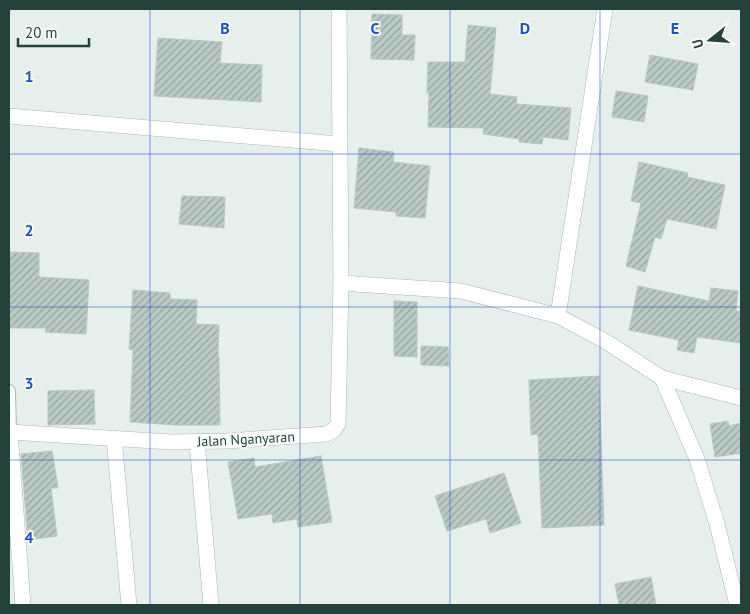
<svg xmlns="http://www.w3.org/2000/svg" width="750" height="614" font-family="'PT Sans',sans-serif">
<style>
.building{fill:url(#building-hatch);stroke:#b8c9c2}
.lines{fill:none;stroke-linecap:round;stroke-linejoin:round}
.service-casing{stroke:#a8b8b2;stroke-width:14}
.minor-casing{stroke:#a8b8b2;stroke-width:16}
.service{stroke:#fff;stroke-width:12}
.minor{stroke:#fff;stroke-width:15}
.grid{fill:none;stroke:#1d4ed8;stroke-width:1;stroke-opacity:0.55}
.labels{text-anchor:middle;stroke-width:4;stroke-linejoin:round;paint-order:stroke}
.street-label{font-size:14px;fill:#24423a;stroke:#f7fbf9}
.grid-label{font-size:16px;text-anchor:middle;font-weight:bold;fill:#1d4ed8;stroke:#f7fbf9;stroke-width:4;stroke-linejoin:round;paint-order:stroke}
</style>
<defs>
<pattern id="building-hatch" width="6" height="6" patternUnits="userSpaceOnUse" patternTransform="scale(1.25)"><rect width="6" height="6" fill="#bbcac4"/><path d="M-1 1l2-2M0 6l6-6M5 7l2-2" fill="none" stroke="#98a6a0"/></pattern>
</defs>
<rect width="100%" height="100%" fill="#e6efeb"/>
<g class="building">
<polygon points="372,14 402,15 402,35 415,35 414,60 371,59"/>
<polygon points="468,25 496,28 490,94 517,97 516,104 571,108 568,140 543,137 542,144 519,142 519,139 483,134 484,128 428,127 429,93 427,93 428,62 465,62"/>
<polygon points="158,38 222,42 220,63 262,65 261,102 154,96"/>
<polygon points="650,55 698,64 693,90 645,82"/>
<polygon points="616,91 648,96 644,122 612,117"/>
<polygon points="359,148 394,152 393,162 430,166 425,218 396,216 396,212 354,208"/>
<polygon points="639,162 688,173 687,177 725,185 716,229 667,219 661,239 655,237 645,272 626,266 641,203 631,201"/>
<polygon points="182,196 225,197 224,228 179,224"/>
<polygon points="9,252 39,253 39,277 89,280 86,334 45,332 46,328 9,328"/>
<polygon points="638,286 709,301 711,288 738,291 736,311 741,312 741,343 697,337 694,353 677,350 679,340 629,330"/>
<polygon points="133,290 170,293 170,299 197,300 196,324 219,325 218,357 219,357 220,425 177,425 130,422 133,350 129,349"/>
<polygon points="394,301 417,302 417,357 394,356"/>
<polygon points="421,346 448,347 449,366 421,365"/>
<polygon points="599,376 604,525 542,528 538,434 531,435 529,380"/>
<polygon points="94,390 95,424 48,425 48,391"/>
<polygon points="728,421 729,426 741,423 741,453 715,457 710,424"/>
<polygon points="52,451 58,488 51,488 57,536 28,540 21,454"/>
<polygon points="321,456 332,522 298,527 297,519 273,523 272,514 238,519 228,462 254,458 255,467"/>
<polygon points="504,473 521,523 490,533 486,519 447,531 435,496"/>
<polygon points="651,577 656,605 619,605 615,584"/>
</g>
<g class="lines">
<defs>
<polyline id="service" points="9,391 10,432"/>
<g id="minor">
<polyline points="339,9 341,283 461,291 558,316 605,9"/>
<polyline points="9,116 339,144"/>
<polyline points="558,316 605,341 662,378 741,398"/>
<polyline points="662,378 697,459 717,524 737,605"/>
<polyline points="9,432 172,442 226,441 326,434 333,431 338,424 341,283"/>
<polyline points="10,432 23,605"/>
<polyline points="114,438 129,605"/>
<polyline points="197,441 211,605"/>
</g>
</defs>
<use href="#service" class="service-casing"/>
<use href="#minor" class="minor-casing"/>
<use href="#service" class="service"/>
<use href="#minor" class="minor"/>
</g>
<path class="grid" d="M150 9V605M300 9V605M450 9V605M600 9V605M9 154H741M9 307H741M9 460H741"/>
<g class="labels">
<g class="street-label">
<text transform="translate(246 439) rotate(-3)" y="5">Jalan Nganyaran</text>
</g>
</g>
<g class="grid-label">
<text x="225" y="34">B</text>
<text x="375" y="34">C</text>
<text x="525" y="34">D</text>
<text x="675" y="34">E</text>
<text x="29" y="82">1</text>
<text x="29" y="236">2</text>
<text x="29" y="389">3</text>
<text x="29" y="543">4</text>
</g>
<rect width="750" height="614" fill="none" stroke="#24423a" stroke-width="20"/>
<g transform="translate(710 40) rotate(253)" stroke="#f7fbf9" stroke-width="4" paint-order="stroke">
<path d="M0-4L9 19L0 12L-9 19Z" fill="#24423a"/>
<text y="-8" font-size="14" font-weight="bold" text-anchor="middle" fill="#24423a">U</text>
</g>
<path d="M18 38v8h71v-8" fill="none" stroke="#24423a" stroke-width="2.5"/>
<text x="25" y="38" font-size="15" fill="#24423a" stroke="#f7fbf9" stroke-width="4" paint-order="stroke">20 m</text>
</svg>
